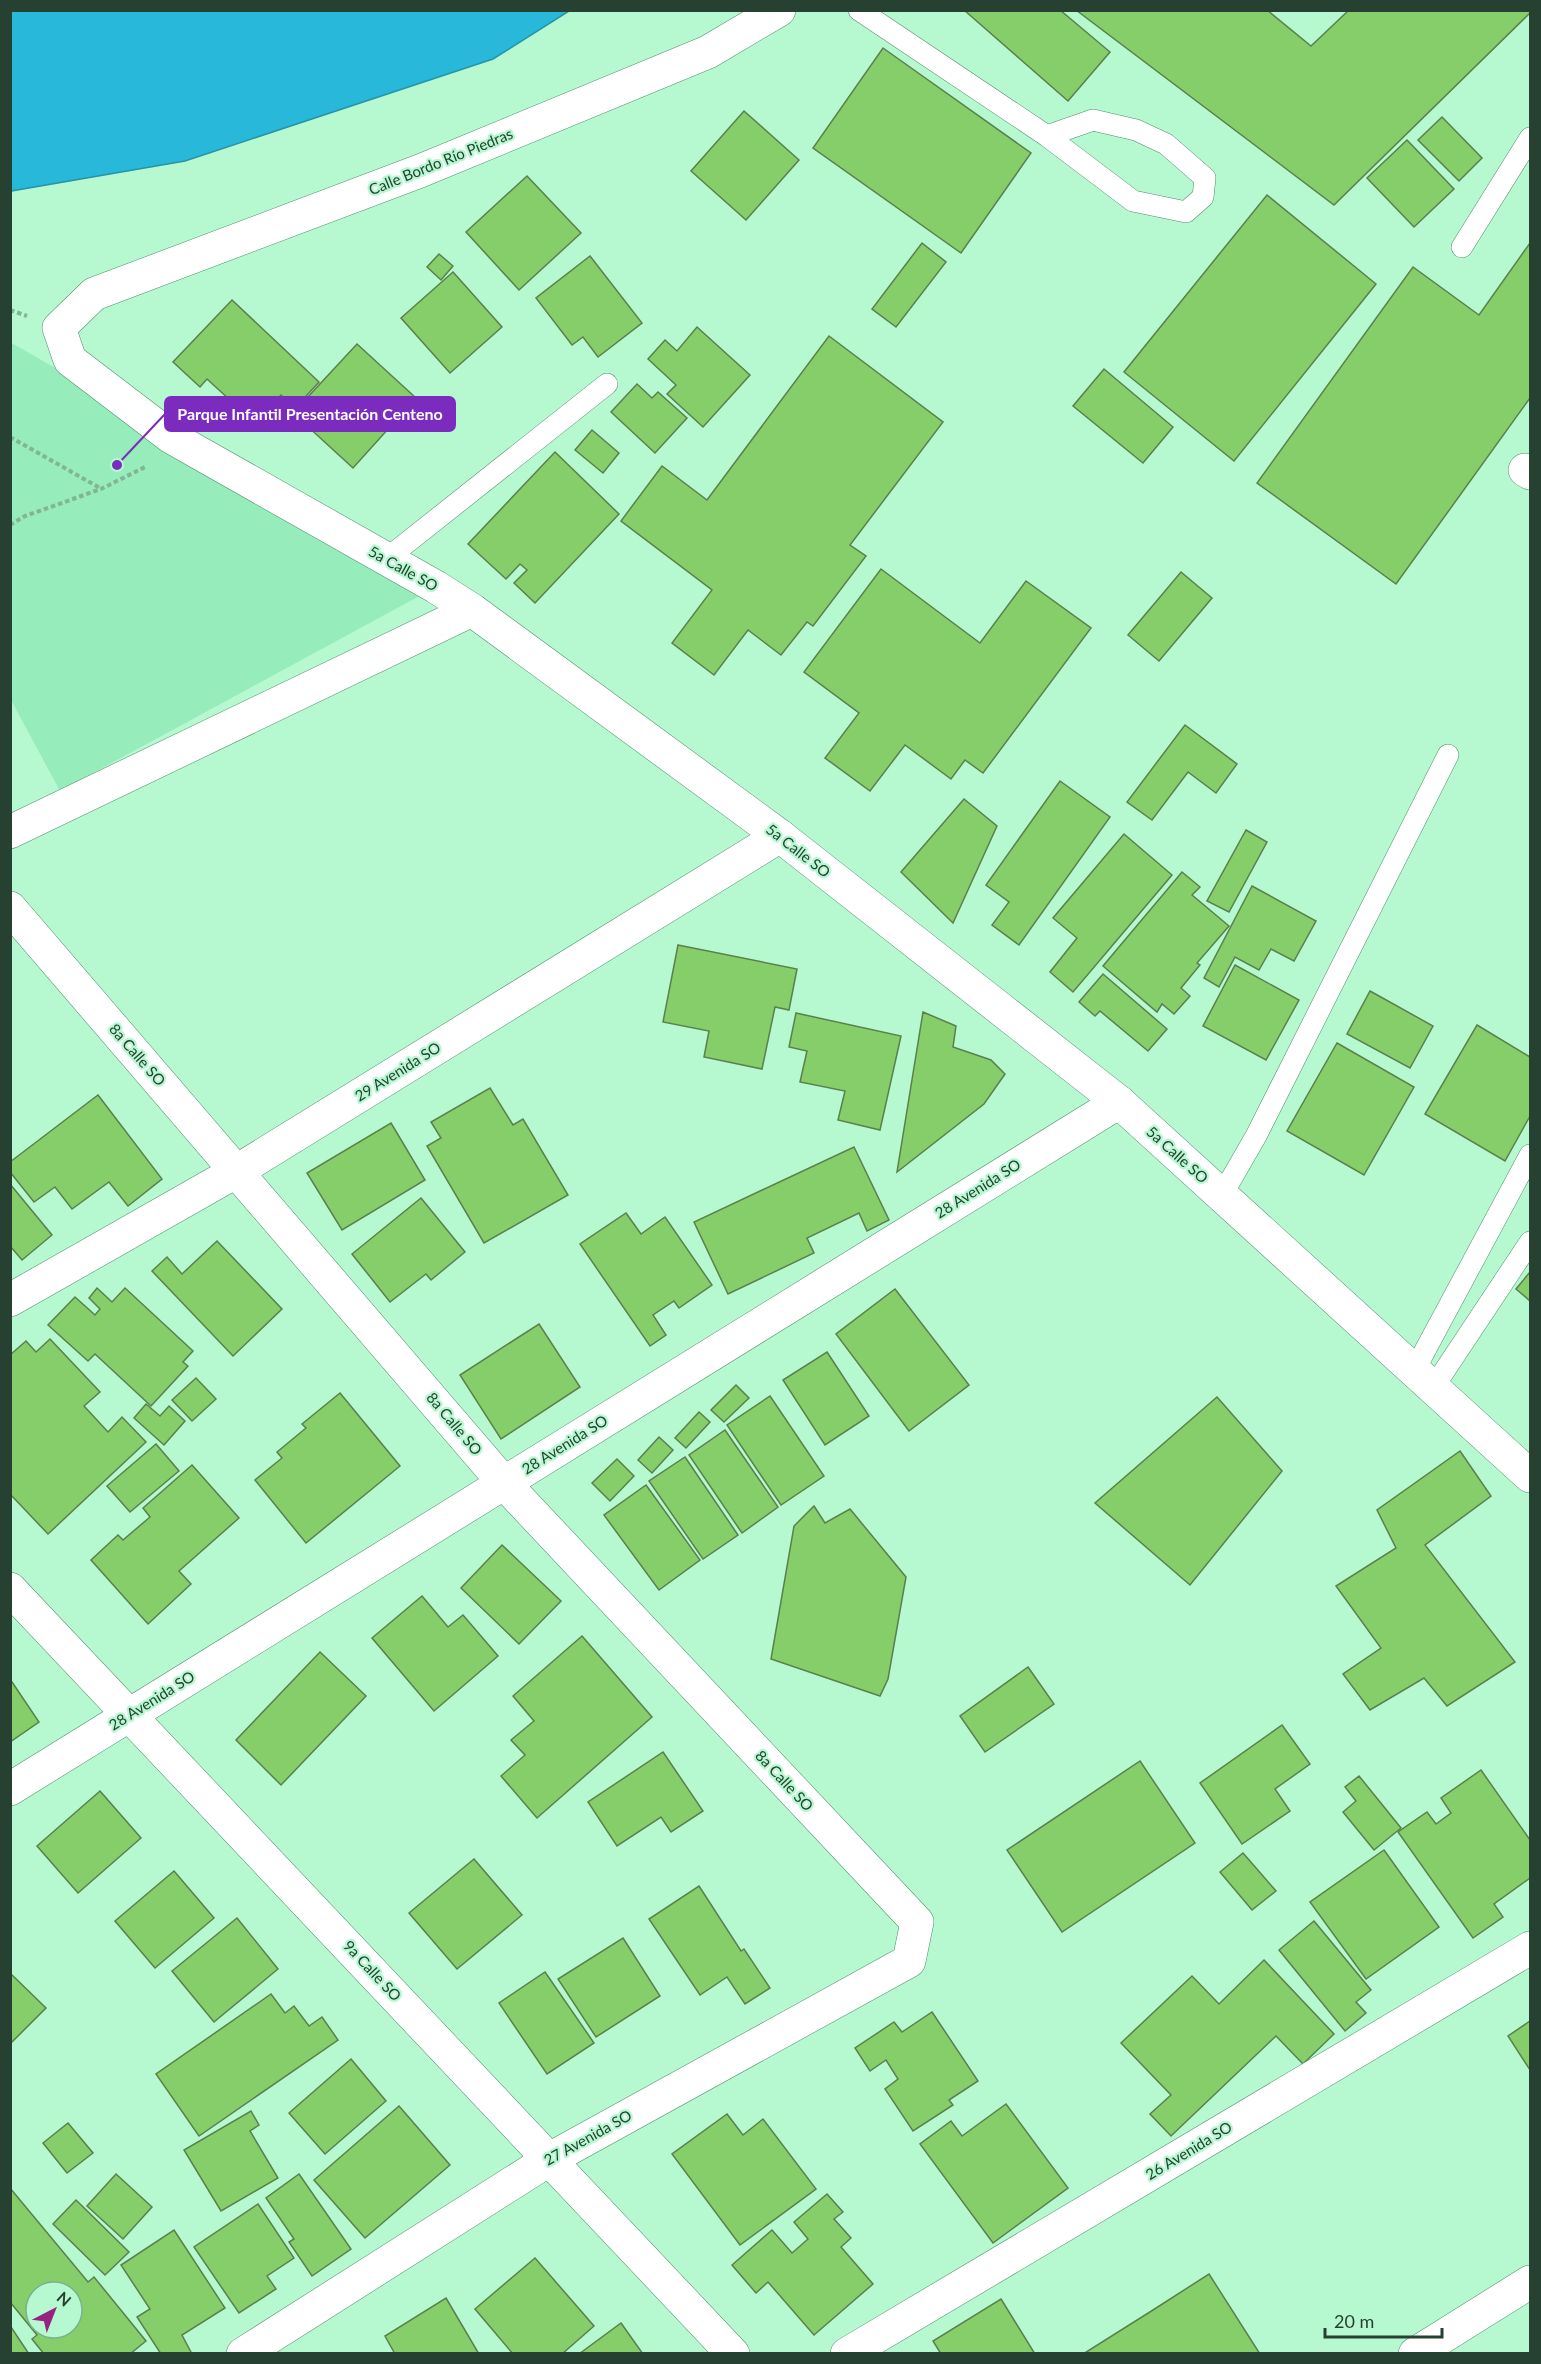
<svg xmlns="http://www.w3.org/2000/svg" width="1541" height="2364" font-family="Lato,sans-serif">
<style>
.green{fill:#96ecba}
.water{fill:#28b8d9;stroke:#2794a7;stroke-width:1.5}
.building{fill:#86ce6a;stroke:#5a804d;stroke-width:1.5;fill-rule:evenodd}
.lines{fill:none;stroke-linecap:round;stroke-linejoin:round}
.service-casing{stroke:#50906b;stroke-width:22}
.minor-casing{stroke:#50906b;stroke-width:34}
.path{stroke:#81b596;stroke-width:4;stroke-dasharray:4.5 3;stroke-linecap:butt}
.service{stroke:#fff;stroke-width:21}
.minor{stroke:#fff;stroke-width:33}
.labels{text-anchor:middle;stroke-width:4.5;stroke-linejoin:round;paint-order:stroke}
.street-label{font-size:15px;fill:#264131;stroke:#b6f9d1}
.leader{fill:none;stroke:#7b2cbf;stroke-width:2}
.callout-dot{fill:#7b2cbf;stroke:#b6f9d1;stroke-width:2}
.callout{fill:#7b2cbf;stroke:#7b2cbf;stroke-width:2}
.callout-label{font-size:16px;text-anchor:middle;font-weight:bold;fill:#fff}
</style>
<rect width="100%" height="100%" fill="#b6f9d1"/>
<polygon class="green" points="10,342 436,587 60,791 11,700"/>
<polygon class="water" points="11,10 569,10 569,11 493,59 185,161 11,191"/>
<g class="building">
<polygon points="964,10 1060,10 1110,52 1068,101"/>
<polygon points="1076,10 1267,10 1311,46 1349,10 1530,10 1530,13 1334,205"/>
<polygon points="883,48 1031,153 961,253 813,148"/>
<polygon points="744,111 799,160 746,220 691,171"/>
<polygon points="1442,117 1482,158 1459,181 1418,140"/>
<polygon points="1407,140 1454,189 1414,227 1367,178"/>
<polygon points="527,176 581,233 519,290 466,232"/>
<polygon points="1267,195 1376,284 1234,461 1124,372"/>
<polygon points="922,243 946,262 896,327 872,309"/>
<polygon points="1530,243 1530,398 1396,584 1257,483 1413,267 1479,315"/>
<polygon points="439,254 453,266 441,280 427,267"/>
<polygon points="590,256 642,323 598,357 583,337 572,345 536,298"/>
<polygon points="453,272 502,327 450,373 401,318"/>
<polygon points="232,300 319,382 295,408 281,395 255,423 207,379 200,387 173,362"/>
<polygon points="697,327 750,375 703,427 667,394 676,385 648,359 665,340 677,351"/>
<polygon points="829,336 943,422 850,545 866,556 813,626 807,622 781,655 748,630 714,675 672,643 712,590 621,521 662,466 707,500"/>
<polygon points="357,344 416,398 353,468 293,413"/>
<polygon points="1104,369 1173,427 1143,463 1073,406"/>
<polygon points="637,384 652,398 658,392 687,418 655,453 611,412"/>
<polygon points="592,430 619,453 603,473 575,450"/>
<polygon points="555,452 619,514 535,603 514,583 527,570 520,564 506,579 468,544"/>
<polygon points="881,569 980,643 1026,581 1091,628 983,773 965,760 951,779 905,745 870,791 825,758 859,713 804,672"/>
<polygon points="1181,572 1212,598 1159,661 1128,635"/>
<polygon points="1185,725 1237,764 1216,793 1188,772 1152,820 1127,802"/>
<polygon points="1060,781 1110,817 1019,945 992,925 1009,902 986,885"/>
<polygon points="964,799 997,826 953,923 901,872"/>
<polygon points="1246,830 1267,842 1229,912 1207,901"/>
<polygon points="1124,834 1172,875 1073,992 1050,972 1077,938 1053,918"/>
<polygon points="1182,872 1200,887 1192,895 1229,926 1197,963 1200,965 1181,988 1190,996 1174,1014 1162,1004 1157,1012 1103,966"/>
<polygon points="1252,886 1316,921 1294,961 1271,949 1259,970 1235,957 1219,987 1204,978"/>
<polygon points="678,945 797,969 789,1010 775,1007 762,1069 704,1057 709,1031 663,1022"/>
<polygon points="1235,965 1299,1000 1266,1060 1203,1026"/>
<polygon points="1103,974 1167,1029 1148,1051 1100,1011 1095,1016 1079,1002"/>
<polygon points="1370,991 1433,1026 1410,1068 1347,1034"/>
<polygon points="923,1012 956,1026 953,1047 991,1060 1005,1074 984,1104 897,1172"/>
<polygon points="796,1013 901,1036 880,1130 838,1120 845,1091 800,1082 807,1051 789,1047"/>
<polygon points="1477,1025 1530,1057 1530,1116 1505,1161 1425,1114"/>
<polygon points="1337,1043 1414,1087 1364,1175 1287,1131"/>
<polygon points="490,1088 513,1125 523,1119 568,1195 484,1243 427,1146 441,1138 431,1122"/>
<polygon points="98,1095 162,1179 128,1206 109,1182 72,1209 55,1187 34,1202 10,1172 10,1162"/>
<polygon points="391,1123 425,1180 342,1230 307,1173"/>
<polygon points="854,1147 889,1220 867,1231 859,1213 807,1238 814,1253 728,1294 694,1222"/>
<polygon points="10,1184 52,1235 22,1260 10,1246"/>
<polygon points="421,1198 465,1252 431,1280 426,1274 390,1302 352,1254"/>
<polygon points="626,1213 641,1234 665,1217 712,1285 679,1308 674,1301 653,1315 666,1335 650,1346 580,1244"/>
<polygon points="217,1241 282,1309 233,1356 152,1271 167,1257 182,1274"/>
<polygon points="1530,1272 1530,1301 1516,1289"/>
<polygon points="97,1288 112,1302 125,1288 193,1351 183,1362 188,1366 151,1406 95,1354 88,1361 48,1325 75,1297 95,1315 100,1309 89,1298"/>
<polygon points="895,1289 969,1385 909,1431 836,1334"/>
<polygon points="539,1324 580,1387 501,1439 460,1375"/>
<polygon points="50,1339 100,1392 84,1406 108,1432 122,1417 146,1442 48,1534 10,1494 10,1355 26,1341 36,1352"/>
<polygon points="827,1352 869,1416 825,1445 783,1380"/>
<polygon points="196,1378 216,1399 192,1421 172,1400"/>
<polygon points="736,1385 749,1398 724,1422 711,1410"/>
<polygon points="340,1393 400,1466 306,1543 255,1480 282,1458 277,1452 306,1428 302,1424"/>
<polygon points="770,1396 824,1476 781,1505 727,1425"/>
<polygon points="1217,1397 1282,1471 1190,1585 1095,1503"/>
<polygon points="146,1404 160,1416 169,1406 185,1421 164,1445 134,1418"/>
<polygon points="699,1412 710,1422 686,1448 675,1438"/>
<polygon points="725,1430 778,1507 742,1533 689,1455"/>
<polygon points="659,1437 673,1450 652,1473 638,1460"/>
<polygon points="156,1444 179,1471 130,1512 107,1486"/>
<polygon points="1460,1451 1491,1496 1425,1545 1515,1662 1447,1706 1424,1678 1370,1710 1343,1674 1381,1648 1336,1586 1396,1548 1377,1510"/>
<polygon points="685,1457 738,1535 703,1559 649,1481"/>
<polygon points="617,1459 634,1476 610,1501 592,1483"/>
<polygon points="192,1465 239,1518 179,1571 191,1584 148,1624 91,1560 118,1535 123,1540 150,1517 143,1508"/>
<polygon points="646,1485 700,1560 659,1590 604,1515"/>
<polygon points="814,1506 825,1523 850,1509 906,1577 888,1679 880,1696 771,1659 794,1526"/>
<polygon points="502,1545 561,1601 519,1644 461,1588"/>
<polygon points="422,1596 448,1627 463,1615 498,1656 434,1711 372,1638"/>
<polygon points="582,1636 652,1717 537,1818 501,1776 525,1755 511,1740 534,1721 513,1696"/>
<polygon points="320,1652 366,1696 281,1785 236,1740"/>
<polygon points="1028,1667 1054,1704 985,1752 960,1716"/>
<polygon points="10,1679 39,1722 10,1742"/>
<polygon points="1282,1725 1310,1764 1275,1789 1290,1811 1242,1844 1200,1783"/>
<polygon points="663,1752 703,1811 671,1832 661,1817 617,1846 588,1802"/>
<polygon points="1140,1761 1195,1843 1062,1932 1007,1850"/>
<polygon points="1481,1770 1530,1840 1530,1878 1494,1904 1503,1917 1473,1938 1398,1832 1427,1812 1436,1824 1451,1813 1441,1798"/>
<polygon points="1359,1776 1401,1828 1374,1850 1343,1812 1356,1801 1345,1787"/>
<polygon points="100,1791 141,1838 78,1893 37,1846"/>
<polygon points="1384,1850 1439,1927 1366,1979 1310,1902"/>
<polygon points="1243,1853 1276,1891 1252,1910 1220,1872"/>
<polygon points="474,1859 522,1915 457,1969 409,1913"/>
<polygon points="174,1871 214,1918 155,1968 115,1921"/>
<polygon points="699,1886 741,1951 744,1949 770,1988 745,2004 727,1977 700,1995 649,1919"/>
<polygon points="237,1918 278,1969 214,2022 172,1971"/>
<polygon points="1314,1921 1371,1990 1356,2002 1366,2013 1345,2031 1279,1950"/>
<polygon points="623,1938 660,1996 596,2037 558,1979"/>
<polygon points="1264,1960 1334,2034 1303,2064 1276,2036 1171,2136 1150,2114 1171,2095 1121,2043 1192,1976 1219,2004"/>
<polygon points="545,1972 594,2043 547,2074 499,2003"/>
<polygon points="10,1973 46,2008 10,2044"/>
<polygon points="271,1994 285,2013 294,2006 309,2026 322,2017 338,2040 199,2136 156,2074"/>
<polygon points="932,2012 978,2081 949,2100 953,2105 913,2131 885,2089 898,2079 886,2060 870,2071 855,2048 894,2022 902,2032"/>
<polygon points="1530,2021 1530,2070 1508,2036"/>
<polygon points="351,2059 386,2101 325,2154 289,2113"/>
<polygon points="1006,2104 1068,2188 993,2243 920,2144 951,2121 962,2136"/>
<polygon points="399,2106 450,2165 365,2238 314,2180"/>
<polygon points="251,2111 259,2125 250,2131 278,2178 221,2211 184,2150"/>
<polygon points="727,2114 743,2135 763,2119 816,2189 740,2245 672,2154"/>
<polygon points="68,2123 93,2153 67,2173 43,2143"/>
<polygon points="116,2174 152,2207 123,2239 87,2206"/>
<polygon points="299,2174 351,2249 312,2276 289,2242 294,2239 266,2198"/>
<path d="M10 2188 88 2282 94 2277 146 2341 130 2354H44L32 2339 37 2335 10 2302ZM36 2292H72V2328H36Z"/>
<polygon points="827,2194 843,2212 834,2219 851,2238 841,2247 873,2284 814,2335 768,2282 756,2293 732,2265 772,2230 792,2253 808,2239 794,2222"/>
<polygon points="76,2200 129,2252 105,2275 53,2224"/>
<polygon points="258,2204 294,2258 267,2276 276,2289 239,2313 194,2247"/>
<polygon points="174,2230 225,2308 182,2335 192,2354 161,2354 137,2317 150,2309 121,2265"/>
<polygon points="535,2258 594,2326 562,2354 513,2354 475,2309"/>
<polygon points="1209,2274 1260,2354 1083,2354 1153,2310"/>
<polygon points="446,2298 479,2354 395,2354 385,2336"/>
<polygon points="1001,2299 1035,2354 941,2354 933,2341"/>
<polygon points="621,2323 643,2354 579,2354"/>
<polygon points="11,2327 29,2354 10,2354"/>
</g>
<g class="lines">
<defs>
<g id="service">
<polyline points="859,10 1047,136 1133,201 1186,212 1203,197 1205,178 1166,144 1136,130 1093,120 1047,136"/>
<polyline points="1462,247 1530,138"/>
<polyline points="385,560 607,384"/>
<polyline points="1222,1195 1256,1136 1448,755"/>
<polyline points="1414,1371 1530,1155"/>
<polyline points="1433,1388 1530,1242"/>
</g>
<g id="minor">
<polyline points="779,10 708,52 420,171 94,294 59,328 70,360 171,437 436,587 472,610 780,836 1119,1102 1530,1476"/>
<polyline points="1525,470 1530,473"/>
<polyline points="10,832 472,610"/>
<polyline points="10,908 504,1483 917,1922 909,1961 550,2159 243,2354"/>
<polyline points="10,1300 237,1171 780,836"/>
<polyline points="10,1589 733,2354"/>
<polyline points="10,1789 1119,1102"/>
<polyline points="847,2354 1530,1948"/>
<polyline points="1415,2354 1530,2282"/>
</g>
</defs>
<use href="#service" class="service-casing"/>
<use href="#minor" class="minor-casing"/>
<g class="path">
<polyline points="10,310 27,316"/>
<polyline points="10,437 100,488"/>
<polyline points="10,525 25,516 101,489 147,466"/>
</g>
<use href="#service" class="service"/>
<use href="#minor" class="minor"/>
</g>
<g class="labels">
<g class="street-label">
<text transform="translate(441 162) rotate(-22)" y="5">Calle Bordo Río Piedras</text>
<text transform="translate(403 569) rotate(29)" y="5">5a Calle SO</text>
<text transform="translate(798 851) rotate(38)" y="5">5a Calle SO</text>
<text transform="translate(137 1055) rotate(49)" y="5">8a Calle SO</text>
<text transform="translate(398 1072) rotate(-32)" y="5">29 Avenida SO</text>
<text transform="translate(1177 1155) rotate(42)" y="5">5a Calle SO</text>
<text transform="translate(978 1189) rotate(-32)" y="5">28 Avenida SO</text>
<text transform="translate(454 1424) rotate(50)" y="5">8a Calle SO</text>
<text transform="translate(565 1445) rotate(-32)" y="5">28 Avenida SO</text>
<text transform="translate(152 1701) rotate(-32)" y="5">28 Avenida SO</text>
<text transform="translate(784 1781) rotate(47)" y="5">8a Calle SO</text>
<text transform="translate(372 1971) rotate(47)" y="5">9a Calle SO</text>
<text transform="translate(588 2138) rotate(-29)" y="5">27 Avenida SO</text>
<text transform="translate(1189 2151) rotate(-31)" y="5">26 Avenida SO</text>
</g>
</g>
<path class="leader" d="M117 465L165 414"/>
<circle class="callout-dot" cx="117" cy="465" r="6"/>
<rect class="callout" x="165" y="397" width="290" height="34" rx="6"/>
<g class="callout-label">
<text x="310" y="420">Parque Infantil Presentación Centeno</text>
</g>
<rect width="1541" height="2364" fill="none" stroke="#264131" stroke-width="24"/>
<g transform="translate(54 2310) rotate(42)"><circle r="28" fill="#b6f9d1" stroke="#7caf91" stroke-width="1.5"/>
<path d="M0-4.5L10 22L0 15L-10 22Z" fill="#97227f"/>
<text y="-9" font-size="16" font-weight="bold" text-anchor="middle" fill="#264131">N</text>
</g>
<path d="M1325 2328v9h117v-9" fill="none" stroke="#264131" stroke-width="3"/>
<text x="1334" y="2328" font-size="18" fill="#264131" stroke="#b6f9d1" stroke-width="4.5" paint-order="stroke">20 m</text>
</svg>
